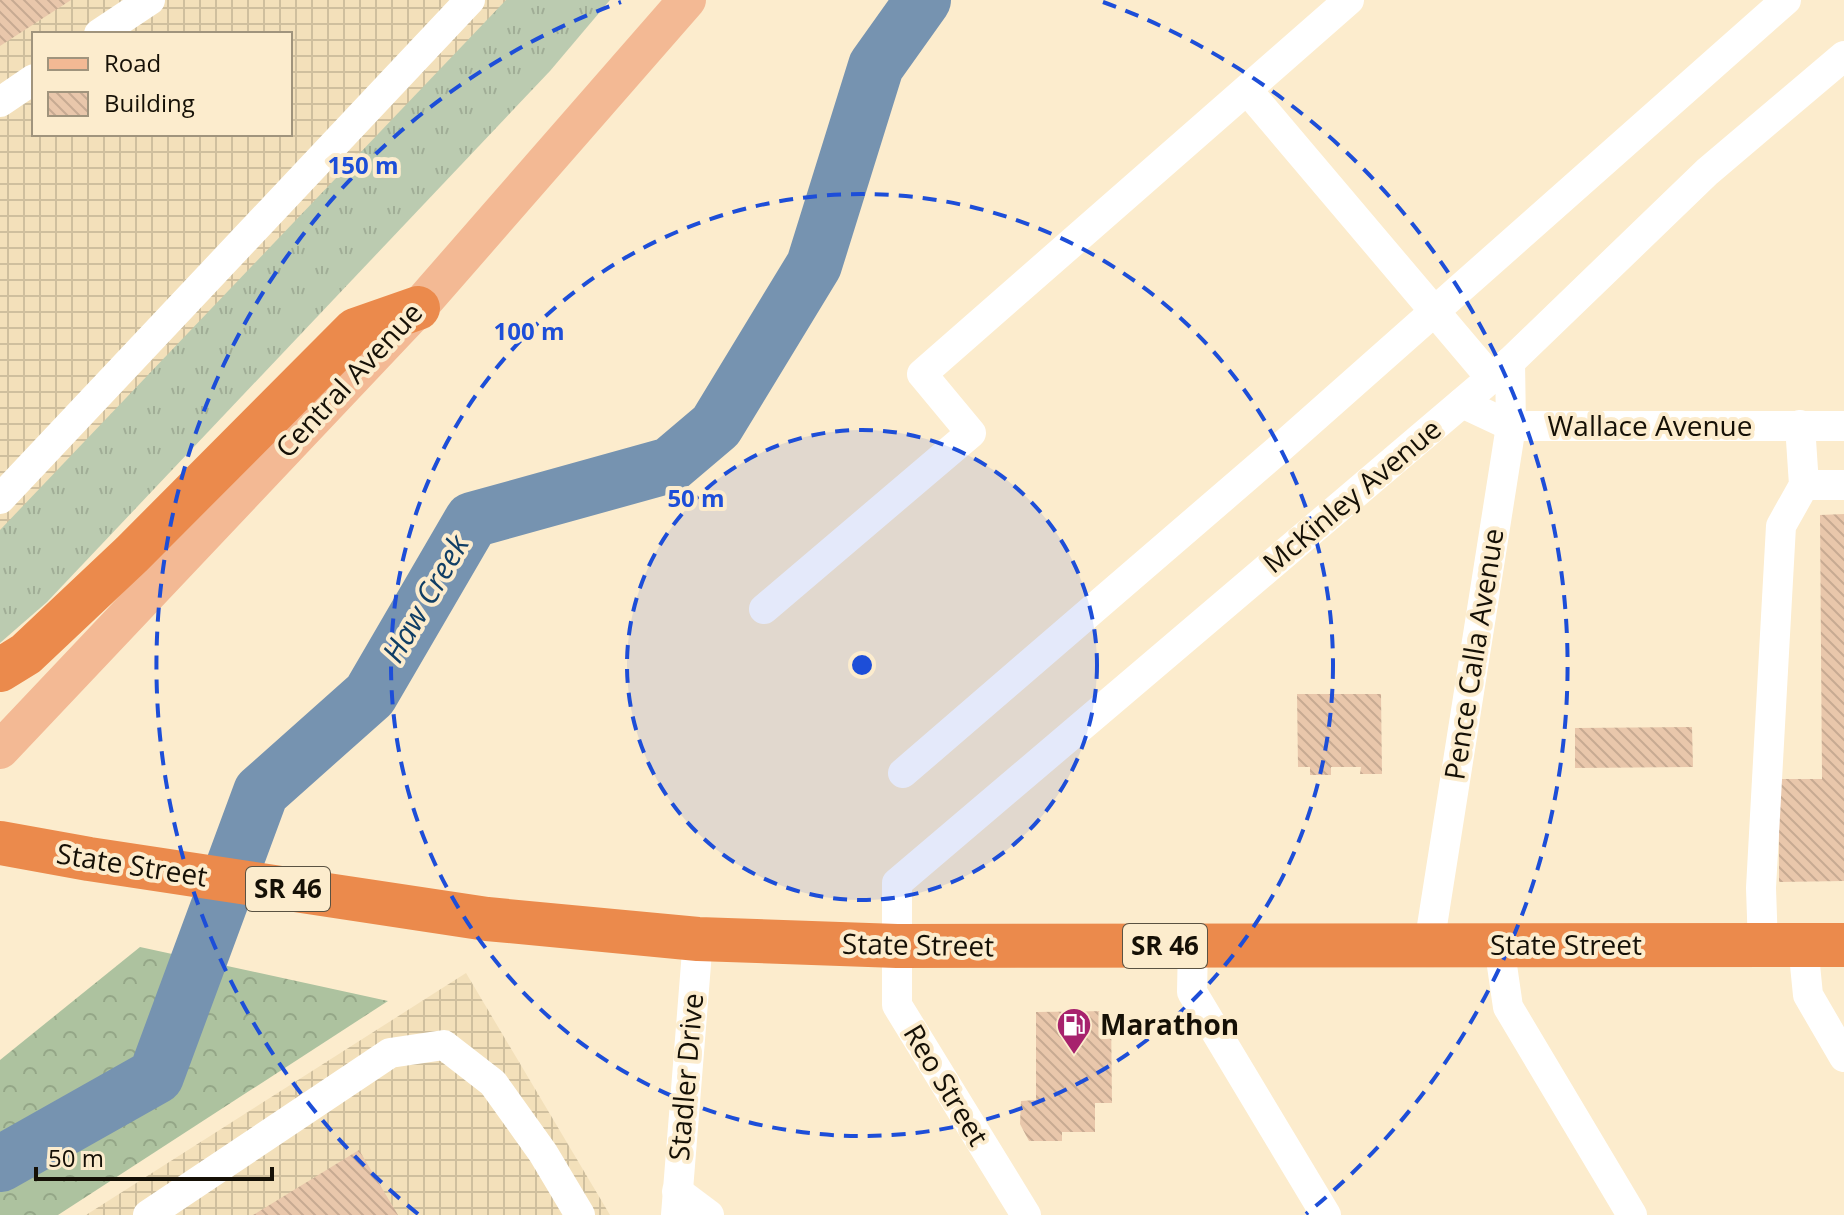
<svg xmlns="http://www.w3.org/2000/svg" width="1844" height="1215" font-family="'Open Sans',sans-serif">
<style>
.industrial{fill:url(#industrial-grid);fill-rule:evenodd}
.grass{fill:url(#grass-tufts)}
.forest{fill:url(#forest-crowns)}
.lines{fill:none;stroke-linecap:round;stroke-linejoin:round}
.river{stroke:#7693b0;stroke-width:56}
.building{fill:url(#building-back-hatch)}
.minor{stroke:#fff;stroke-width:30}
.major{stroke:#f3b994;stroke-width:38}
.highway{stroke:#eb8a4c;stroke-width:44}
.ring{fill:none;stroke:#1d4ed8;stroke-width:4;stroke-dasharray:14 10}
.labels{text-anchor:middle;stroke-width:8;stroke-linejoin:round;paint-order:stroke}
.shield{fill:#fceccd;stroke:#5a5242;stroke-width:2}
.shield-label{font-size:26px;font-weight:bold;fill:#151006}
.street-label{font-size:28px;fill:#151006;stroke:#fceccd}
.poi-label{font-size:28px;font-weight:bold;fill:#151006;stroke:#fceccd;text-anchor:start}
.water-label{font-size:30px;font-style:italic;fill:#103e65;stroke:#fceccd}
.centre{fill:#1d4ed8;stroke:#fceccd;stroke-width:4}
.ring-label{font-size:24px;text-anchor:middle;font-weight:bold;fill:#1d4ed8;stroke:#fceccd;stroke-width:8;stroke-linejoin:round;paint-order:stroke}
</style>
<defs>
<pattern id="industrial-grid" width="8" height="8" patternUnits="userSpaceOnUse" patternTransform="scale(2)"><rect width="8" height="8" fill="#f3e0ba"/><path d="M0 4h8M4 0v8" fill="none" stroke="#cfbf9e"/></pattern>
<pattern id="grass-tufts" width="24" height="20" patternUnits="userSpaceOnUse" patternTransform="scale(2)"><rect width="24" height="20" fill="#bbcbb0"/><path d="M3 7l-1-3M5 7V3M7 7l1-3M15 17l-1-3M17 17v-4M19 17l1-3" fill="none" stroke="#a0ad96"/></pattern>
<pattern id="forest-crowns" width="20" height="18" patternUnits="userSpaceOnUse" patternTransform="scale(2)"><rect width="20" height="18" fill="#adc29f"/><path d="M2 6a3 3 0 1 1 6 0M12 15a3 3 0 1 1 6 0" fill="none" stroke="#94a687"/></pattern>
<pattern id="building-back-hatch" width="6" height="6" patternUnits="userSpaceOnUse" patternTransform="scale(2)"><rect width="6" height="6" fill="#e9c7ab"/><path d="M-1 5l2 2M0 0l6 6M5-1l2 2" fill="none" stroke="#c7aa92"/></pattern>
</defs>
<rect width="100%" height="100%" fill="#fceccd"/>
<g class="industrial">
<path d="M0 0H546L0 587ZM34 34H290V134H34Z"/>
<polygon points="466,973 610,1215 86,1215"/>
</g>
<polygon class="grass" points="506,0 610,0 550,71 47,602 0,643 0,530"/>
<polygon class="forest" points="140,947 388,1001 58,1215 0,1215 0,1060"/>
<g class="lines">
<polyline class="river" points="0,1164 156,1076 261,792 370,695 472,520 670,465 716,426 814,265 876,66 923,0"/>
</g>
<g class="building">
<polygon points="0,0 71,0 0,46"/>
<polygon points="1844,514 1844,881 1779,882 1779,779 1822,779 1820,515"/>
<polygon points="1297,694 1381,694 1382,774 1360,774 1361,767 1331,767 1331,775 1310,775 1310,767 1298,767"/>
<polygon points="1692,727 1693,767 1575,768 1575,728"/>
<polygon points="1111,1011 1112,1103 1095,1103 1095,1132 1062,1132 1062,1141 1029,1141 1020,1124 1021,1101 1036,1100 1036,1012"/>
<polygon points="359,1150 398,1215 253,1215"/>
</g>
<g class="lines">
<g class="minor">
<polyline points="99,34 150,0"/>
<polyline points="1248,91 1491,378"/>
<polyline points="0,102 34,79"/>
<polyline points="1462,403 1511,426 1844,426"/>
<polyline points="1804,485 1844,485"/>
<polyline points="0,499 470,0"/>
<polyline points="764,609 971,433 922,374 1349,0"/>
<polyline points="903,773 1279,449 1786,0"/>
<polyline points="1193,945 1192,992 1326,1215"/>
<polyline points="1429,945 1511,426 1510,362"/>
<polyline points="1499,945 1508,1007 1632,1215"/>
<polyline points="1803,945 1808,995 1844,1057"/>
<polyline points="1763,946 1761,888 1781,526 1804,485 1800,425"/>
<polyline points="677,1191 709,1215"/>
<polyline points="148,1215 390,1053 444,1045 493,1083 543,1153 580,1215"/>
<polyline points="676,1215 698,939"/>
<polyline points="1026,1215 897,1005 897,883 1510,362 1707,172 1844,56"/>
</g>
<polyline class="major" points="0,750 418,308 687,0"/>
<g class="highway">
<polyline points="0,670 26,654 132,554 355,330 418,308"/>
<polyline points="0,843 89,859 487,919 698,939 897,946 1844,945"/>
</g>
</g>
<circle cx="862" cy="665" r="235" fill="#1d4ed8" fill-opacity=".12"/>
<g class="ring">
<circle cx="862" cy="665" r="235"/>
<circle cx="862" cy="665" r="471"/>
<path d="M418 1214A706 706 0 0 1 621 2M1103 2A706 706 0 0 1 1306 1214"/>
</g>
<defs>
<symbol id="fuel-pin" viewBox="-11 -11 22 30"><path d="M0 17L-7.5 6A9.5 9.5 0 1 1 7.5 6Z" fill="#a7226d" stroke="#fceccd"/><path d="M-5.5-6h7V0h2V4h1.3V-2.5L3-4.5l.8-.8L6-3V5H2.5V1h-1V6h-7ZM-4.2-4.7v3.2H.2V-4.7Z" fill="#fff"/></symbol>
</defs>
<g fill-rule="evenodd">
<use href="#fuel-pin" x="1054" y="1005" width="40" height="54"/>
</g>
<g class="labels">
<g class="shield">
<rect x="246" y="867" width="84" height="44" rx="6"/>
<rect x="1123" y="924" width="84" height="44" rx="6"/>
</g>
<g class="shield-label">
<text x="288" y="898">SR 46</text>
<text x="1165" y="955">SR 46</text>
</g>
<g class="street-label">
<text transform="translate(349 380) rotate(-47)" y="10">Central Avenue</text>
<text x="1650" y="436">Wallace Avenue</text>
<text transform="translate(1352 496) rotate(-40)" y="10">McKinley Avenue</text>
<text transform="translate(1474 654) rotate(-81)" y="10">Pence Calla Avenue</text>
<text transform="translate(132 865) rotate(9)" y="10">State Street</text>
<text transform="translate(918 945) rotate(1)" y="10">State Street</text>
<text x="1566" y="955">State Street</text>
<text transform="translate(686 1077) rotate(-85)" y="10">Stadler Drive</text>
<text transform="translate(946 1085) rotate(59)" y="10">Reo Street</text>
</g>
<g class="poi-label">
<text x="1100" y="1035">Marathon</text>
</g>
<g class="water-label">
<text transform="translate(426 599) rotate(-60)" y="10">Haw Creek</text>
</g>
</g>
<circle cx="862" cy="665" r="12" class="centre"/>
<g class="ring-label">
<text x="363" y="174">150 m</text>
<text x="529" y="340">100 m</text>
<text x="696" y="507">50 m</text>
</g>
<rect x="32" y="32" width="260" height="104" fill="#fceccd" stroke="#a0947d" stroke-width="2"/>
<rect x="48" y="58" width="40" height="12" fill="#f3b994" stroke="#a0947d" stroke-width="2"/>
<text x="104" y="72" font-size="24" fill="#151006">Road</text>
<rect x="48" y="92" width="40" height="24" fill="url(#building-back-hatch)" stroke="#a0947d" stroke-width="2"/>
<text x="104" y="112" font-size="24" fill="#151006">Building</text>
<path d="M36 1167v12h236v-12" fill="none" stroke="#151006" stroke-width="4"/>
<text x="48" y="1167" font-size="24" fill="#151006" stroke="#fceccd" stroke-width="6" paint-order="stroke">50 m</text>
</svg>
